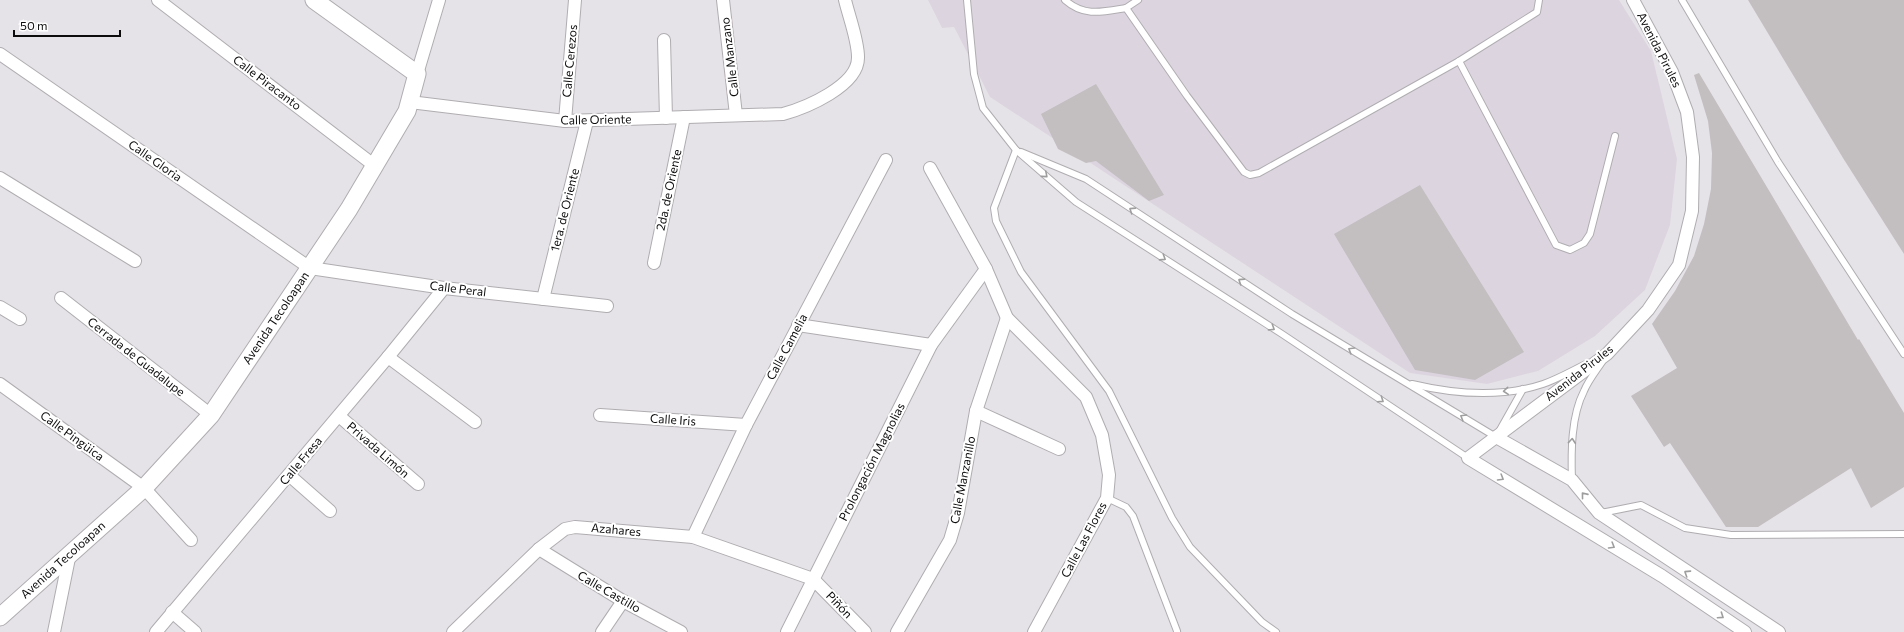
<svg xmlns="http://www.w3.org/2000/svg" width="1904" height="632" font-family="Commissioner,sans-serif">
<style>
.built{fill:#dcd5e0}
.building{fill:#c3bec0}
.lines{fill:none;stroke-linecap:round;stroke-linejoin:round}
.lane-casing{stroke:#b0adb1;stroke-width:8}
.street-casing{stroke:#b0adb1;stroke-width:14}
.secondary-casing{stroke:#b0adb1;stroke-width:19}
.lane{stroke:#fff;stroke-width:6}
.street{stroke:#fff;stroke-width:12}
.secondary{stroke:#fff;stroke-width:17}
.oneway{stroke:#9e9e9e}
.labels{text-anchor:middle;stroke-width:4;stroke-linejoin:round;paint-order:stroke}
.street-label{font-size:12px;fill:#0d0c0d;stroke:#fff}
</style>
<rect width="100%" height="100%" fill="#e6e3e8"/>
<polygon class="built" points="928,0 1619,0 1651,51 1677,159 1670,225 1645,290 1595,336 1538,371 1487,384 1410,373 990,97 954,27 942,28"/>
<g class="building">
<polygon points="1748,0 1904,0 1904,254 1843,158"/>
<polygon points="1699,73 1858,340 1859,339 1904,413 1904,487 1871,508 1851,468 1758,527 1726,527 1670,443 1664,447 1631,396 1677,368 1652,324 1675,291 1694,256 1704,224 1711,189 1712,153 1708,121 1694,75"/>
<polygon points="1096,84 1164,195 1149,201 1096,161 1086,163 1058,149 1041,114"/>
<polygon points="1420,185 1524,352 1475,380 1415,370 1334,234"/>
</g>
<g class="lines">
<defs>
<g id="lane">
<polyline points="967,0 974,74 983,108 1016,150 1076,202 1282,334 1468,458"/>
<path d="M1065 0C1084 17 1102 12 1126 8"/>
<polyline points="1138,0 1126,8 1187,96 1244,172 1250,175 1259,173 1459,61 1537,12 1539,0"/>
<polyline points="1682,0 1778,162 1904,354"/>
<polyline points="1459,61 1556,245 1570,250 1584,243 1590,234 1615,136"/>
<polyline points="1016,150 994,208 996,221 1021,272 1109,391 1172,518 1190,547 1262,622 1276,632"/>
<polyline points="1021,152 1086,179 1292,314 1496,437 1523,389"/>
<path d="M1412 384C1454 394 1501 398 1543 384 1558 379 1573 370 1588 363"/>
<path d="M1572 480C1571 452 1571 416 1584 391 1588 381 1596 371 1602 362"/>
<polyline points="1107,498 1126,507 1133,516 1177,631"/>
<polyline points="1601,513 1641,505 1685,528 1731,535 1904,534"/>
</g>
<g id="street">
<polyline points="158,0 375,166"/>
<polyline points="723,0 736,115"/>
<polyline points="1633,0 1672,72 1687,112 1693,157 1692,211 1679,265 1648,310 1607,354 1468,458 1662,576 1745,632"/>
<polyline points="664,40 666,118"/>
<polyline points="0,54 310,268 444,288 607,306"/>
<polyline points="417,74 439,0"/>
<path d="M410 102 565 121 783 114C805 108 859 86 858 57 858 40 849 17 845 0"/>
<polyline points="565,121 575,0"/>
<polyline points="930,168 986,269 1007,318 1086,397 1102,435 1109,475 1107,498 1034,632"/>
<polyline points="0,178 135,261"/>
<polyline points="654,263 684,117"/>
<polyline points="61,298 211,415"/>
<polyline points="543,299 587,121"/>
<polyline points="0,307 20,319"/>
<polyline points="798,325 931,345"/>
<polyline points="388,357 475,422"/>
<polyline points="0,384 144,488 191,540"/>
<polyline points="976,411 1059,449"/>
<polyline points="600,415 746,425"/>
<polyline points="339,416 418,484"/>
<polyline points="1496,437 1572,480 1599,513 1779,632"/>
<polyline points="289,475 330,511"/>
<polyline points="693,537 746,425 886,160"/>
<polyline points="539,549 623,601 681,632"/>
<polyline points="172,612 195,632"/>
<polyline points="54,632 70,553"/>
<polyline points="156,632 388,357 444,288"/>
<polyline points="453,632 539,549 565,529 575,527 693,537 813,579 865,632"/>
<polyline points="602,632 623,601"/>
<polyline points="787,632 931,345 986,269"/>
<polyline points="897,632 950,540 958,513 976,411 1007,318"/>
</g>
<polyline id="secondary" points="0,617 144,488 211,415 349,209 407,111 417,74 314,0"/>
</defs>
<use href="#lane" class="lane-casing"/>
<use href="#street" class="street-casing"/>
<use href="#secondary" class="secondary-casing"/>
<use href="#lane" class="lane"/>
<use href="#street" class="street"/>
<use href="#secondary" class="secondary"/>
</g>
<defs><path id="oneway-chevron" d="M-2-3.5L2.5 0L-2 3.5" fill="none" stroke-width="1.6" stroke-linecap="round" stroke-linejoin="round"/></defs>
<g class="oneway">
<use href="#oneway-chevron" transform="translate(1045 175) rotate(41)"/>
<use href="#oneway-chevron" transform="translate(1132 210) rotate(-147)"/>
<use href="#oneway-chevron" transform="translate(1163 258) rotate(33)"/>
<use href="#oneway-chevron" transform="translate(1241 281) rotate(-147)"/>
<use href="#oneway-chevron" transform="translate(1272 328) rotate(33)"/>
<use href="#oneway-chevron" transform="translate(1351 350) rotate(-149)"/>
<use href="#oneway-chevron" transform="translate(1506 391) rotate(175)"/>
<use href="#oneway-chevron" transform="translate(1381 400) rotate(34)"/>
<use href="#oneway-chevron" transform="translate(1463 417) rotate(-149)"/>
<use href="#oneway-chevron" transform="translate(1572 441) rotate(-85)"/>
<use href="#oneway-chevron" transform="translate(1501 478) rotate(31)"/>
<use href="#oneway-chevron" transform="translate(1584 495) rotate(-129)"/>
<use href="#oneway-chevron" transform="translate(1612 546) rotate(31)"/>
<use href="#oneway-chevron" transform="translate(1687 573) rotate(-147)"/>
<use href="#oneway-chevron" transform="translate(1721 616) rotate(34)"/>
</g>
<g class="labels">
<g class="street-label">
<text transform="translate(1659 50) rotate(63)" y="4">Avenida Pirules</text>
<text transform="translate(730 57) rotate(-97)" y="4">Calle Manzano</text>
<text transform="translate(570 61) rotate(-85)" y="4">Calle Cerezos</text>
<text transform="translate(267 83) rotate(37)" y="4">Calle Piracanto</text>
<text transform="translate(596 120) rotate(-1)" y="4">Calle Oriente</text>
<text transform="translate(155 161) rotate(35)" y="4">Calle Gloria</text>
<text transform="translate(669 190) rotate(-78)" y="4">2da. de Oriente</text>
<text transform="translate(565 210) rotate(-76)" y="4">1era. de Oriente</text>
<text transform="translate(458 289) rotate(7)" y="4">Calle Peral</text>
<text transform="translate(276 318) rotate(-56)" y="4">Avenida Tecoloapan</text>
<text transform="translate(787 347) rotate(-62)" y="4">Calle Camelia</text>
<text transform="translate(136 357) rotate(38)" y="4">Cerrada de Guadalupe</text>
<text transform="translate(1579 373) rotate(-38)" y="4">Avenida Pirules</text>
<text transform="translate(673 420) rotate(4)" y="4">Calle Iris</text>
<text transform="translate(72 436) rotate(36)" y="4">Calle Pingüica</text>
<text transform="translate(378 450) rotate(41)" y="4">Privada Limón</text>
<text transform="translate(301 461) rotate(-50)" y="4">Calle Fresa</text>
<text transform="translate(872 462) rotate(-63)" y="4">Prolongación Magnolias</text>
<text transform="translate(963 480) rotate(-79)" y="4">Calle Manzanillo</text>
<text transform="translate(616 530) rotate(5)" y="4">Azahares</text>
<text transform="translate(1084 540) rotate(-62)" y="4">Calle Las Flores</text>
<text transform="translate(63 560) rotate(-42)" y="4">Avenida Tecoloapan</text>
<text transform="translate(609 592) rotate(30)" y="4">Calle Castillo</text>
<text transform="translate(839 605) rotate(46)" y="4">Piñón</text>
</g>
</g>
<path d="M14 30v6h106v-6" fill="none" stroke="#0d0c0d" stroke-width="2"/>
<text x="20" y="30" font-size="12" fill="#0d0c0d" stroke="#ffffff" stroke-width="3" paint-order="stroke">50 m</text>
</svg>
